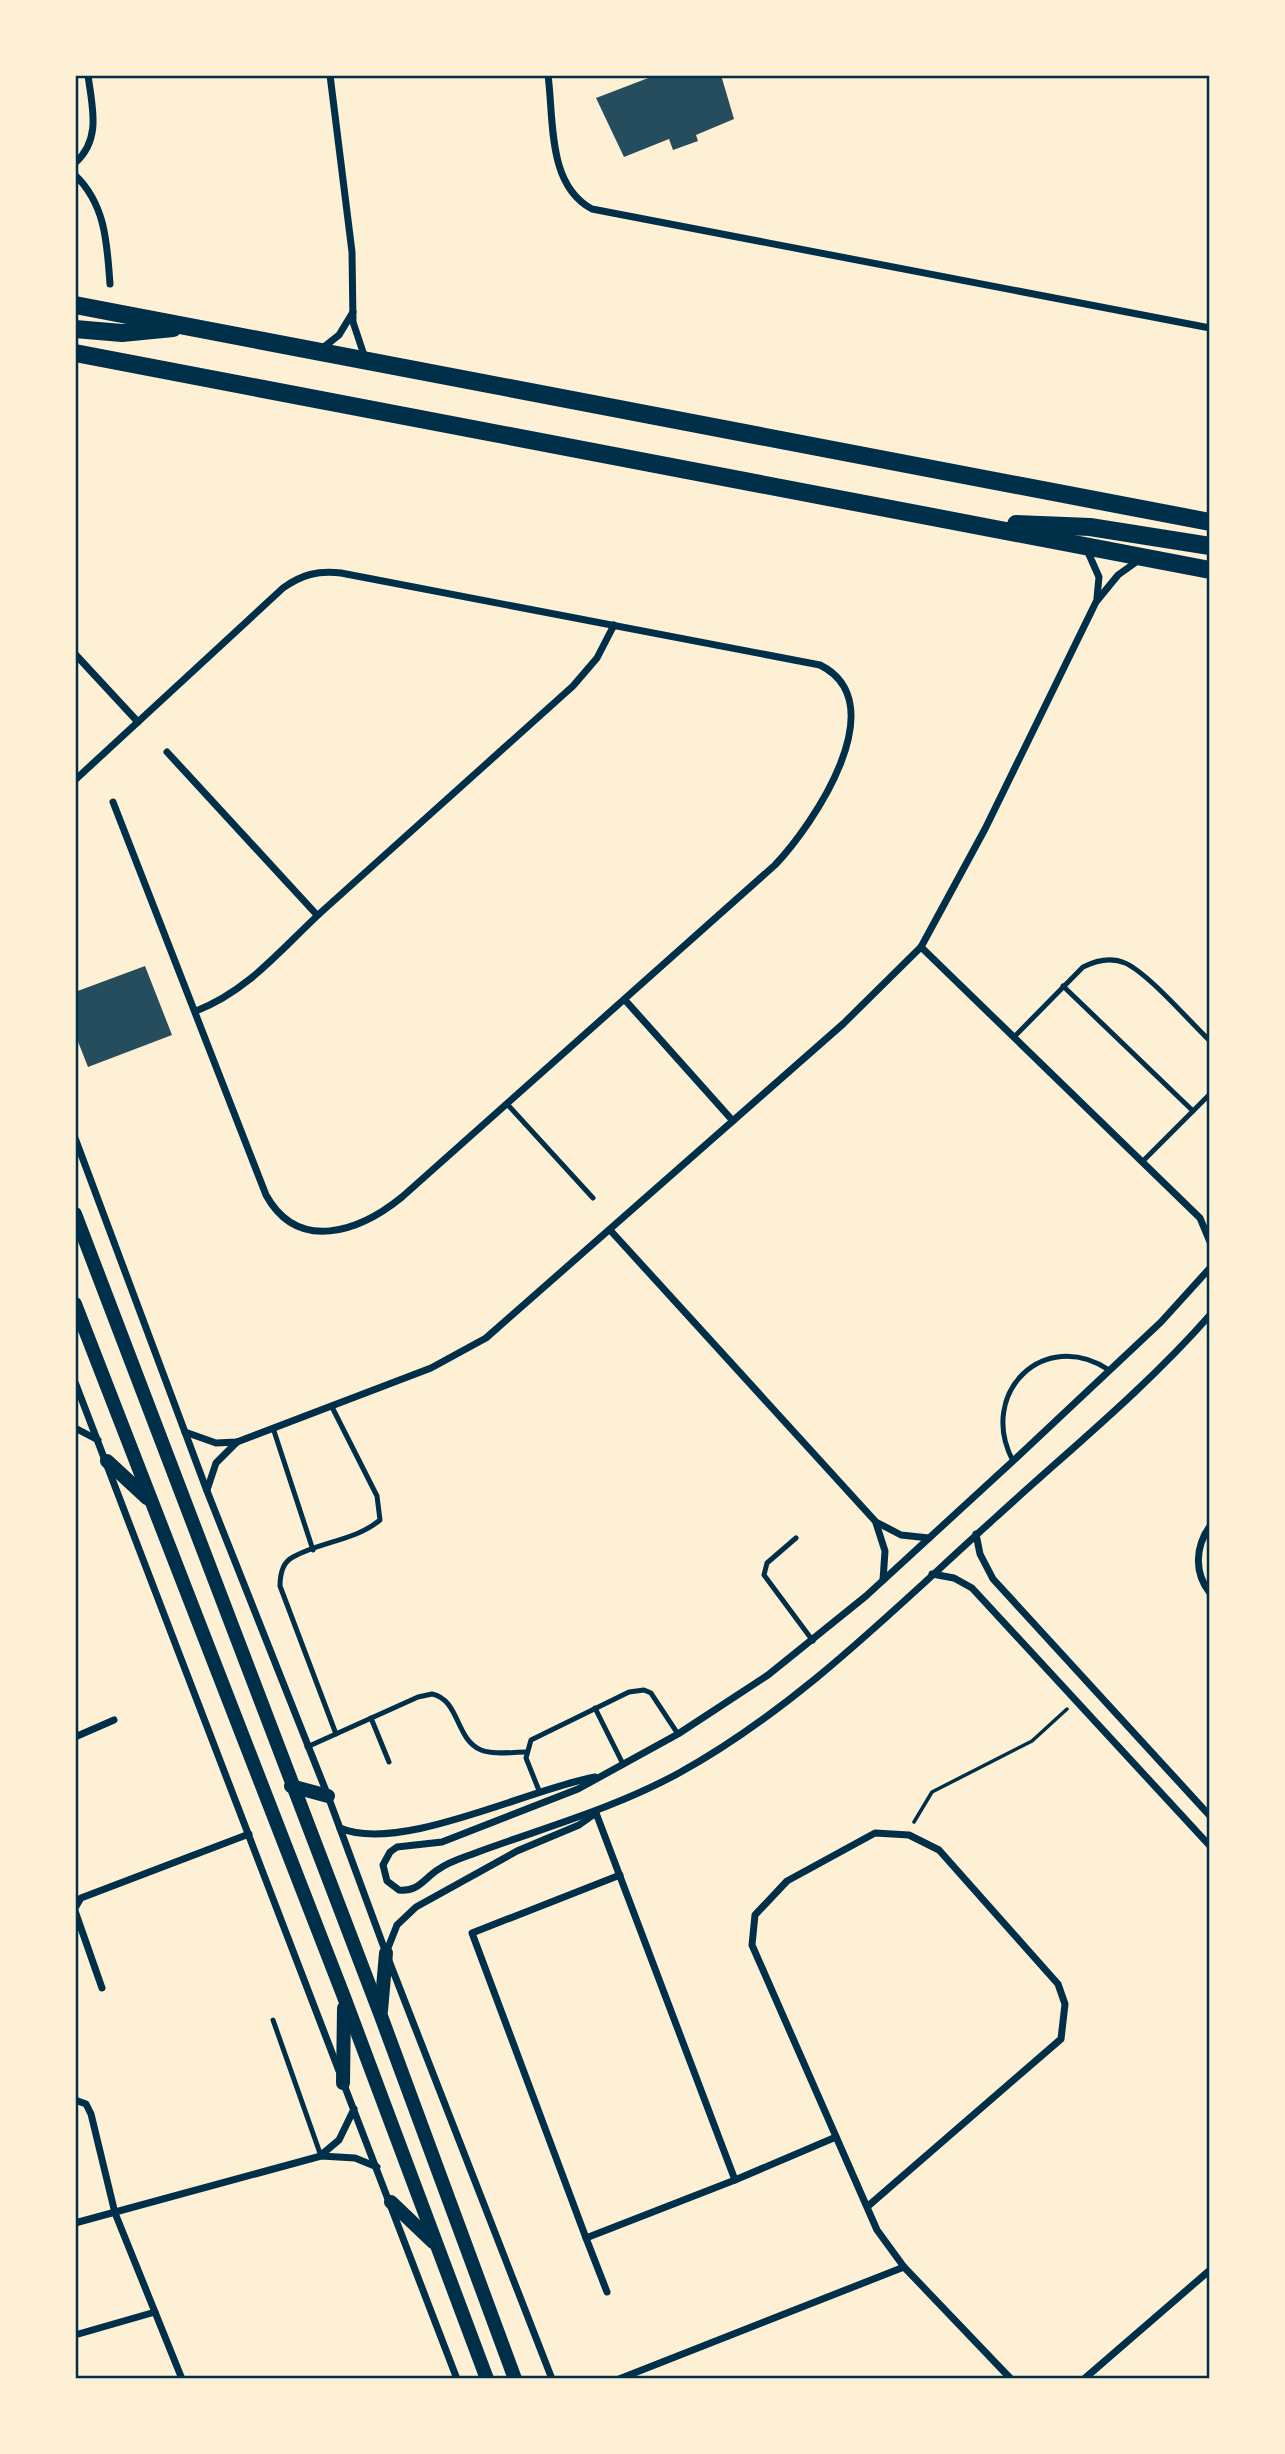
<svg xmlns="http://www.w3.org/2000/svg" width="1285" height="2454" font-family="Signika,sans-serif">
<style>
.building{fill:#264d5e}
.lines{fill:none;stroke-linecap:round;stroke-linejoin:round}
.path{stroke:#003049;stroke-width:3.5}
.service{stroke:#003049;stroke-width:5}
.minor{stroke:#003049;stroke-width:7}
.secondary{stroke:#003049;stroke-width:14}
.primary{stroke:#003049;stroke-width:18}
.neatline{fill:none;stroke:#003049;stroke-width:2.5}
</style>
<rect width="100%" height="100%" fill="#fdf0d5"/>
<g class="building">
<polygon points="656,75 721,75 734,119 696,135 698,141 673,150 669,139 624,157 596,98"/>
<polygon points="145,966 172,1035 88,1067 75,1034 75,992"/>
</g>
<g class="lines">
<polyline class="path" points="914,1822 932,1792 1032,1741 1067,1709"/>
<g class="service">
<polyline points="1063,986 1193,1111"/>
<path d="M1014 1037 1083 967C1097 960 1111 957 1125 963 1148 973 1190 1022 1210 1041"/>
<polyline points="507,1104 593,1198"/>
<polyline points="1142,1162 1210,1094"/>
<path d="M332 1407 377 1496 380 1520C355 1541 321 1541 293 1557 283 1562 280 1575 280 1586L336 1734"/>
<polyline points="273,1428 313,1550"/>
<path d="M1013 1461C977 1393 1044 1327 1109 1370"/>
<polyline points="796,1538 767,1563 764,1575 813,1641"/>
<polyline points="595,1708 623,1764"/>
<polyline points="371,1718 389,1762"/>
<path d="M307 1747 418 1697 432 1694C460 1700 455 1739 481 1750 494 1755 512 1752 526 1752"/>
<polyline points="540,1793 526,1758 531,1740 629,1692 644,1690 651,1693 678,1734"/>
<polyline points="273,2020 321,2156"/>
</g>
<g class="minor">
<polyline points="330,75 352,252 353,322 365,358"/>
<path d="M548 75C554 120 547 185 592 209L1210 328"/>
<path d="M75 163C102 139 92 107 88 75"/>
<path d="M75 175C106 205 107 244 110 284"/>
<polyline points="320,350 339,335 353,312"/>
<polyline points="1087,550 1099,577 1097,598"/>
<polyline points="75,654 138,722"/>
<polyline points="167,752 317,915"/>
<path d="M75 780 283 588C301 575 318 570 341 573L820 665C896 703 813 825 775 865L402 1197C359 1232 298 1253 266 1195L113 802"/>
<polyline points="921,947 1200,1218 1210,1242"/>
<polyline points="625,1000 733,1121"/>
<path d="M196 1011C251 990 285 944 328 906 409 833 491 760 573 686L597 658 614 625"/>
<polyline points="75,1138 207,1491 328,1796 386,1953 552,2379"/>
<polyline points="610,1230 876,1522 901,1535 929,1538"/>
<path d="M1210 1268 1161 1322 1013 1461 866 1596 768 1675 678 1734 578 1789 442 1842 397 1847 390 1852 383 1865 387 1881 399 1890C419 1892 424 1878 439 1869 450 1861 465 1857 478 1852 546 1827 615 1808 679 1773 797 1708 895 1608 995 1518 1067 1452 1145 1389 1210 1315"/>
<polyline points="75,1382 339,2071"/>
<polyline points="75,1428 98,1440"/>
<polyline points="185,1432 216,1443 237,1442 431,1368 486,1338 843,1024 921,947 985,829 1096,602 1118,575 1139,560"/>
<polyline points="207,1490 216,1463 237,1442"/>
<polyline points="876,1523 885,1551 883,1580"/>
<path d="M1210 1526C1195 1547 1194 1573 1210 1593"/>
<polyline points="976,1534 980,1554 993,1579 1210,1816"/>
<polyline points="932,1574 954,1578 972,1588 1210,1846"/>
<polyline points="75,1737 114,1720"/>
<path d="M340 1828C400 1854 531 1788 595 1777"/>
<polyline points="620,1875 472,1933 586,2238 735,2180"/>
<polyline points="75,1908 81,1898 249,1834"/>
<polyline points="75,1911 102,1988"/>
<polyline points="386,1953 397,1925 416,1907 517,1851 579,1825 596,1813 735,2180 836,2137"/>
<polyline points="343,2082 457,2379"/>
<polyline points="75,2100 86,2104 91,2114 115,2213 182,2379"/>
<polyline points="321,2155 339,2140 354,2109"/>
<polyline points="867,2207 1061,2039 1065,2004 1058,1984 939,1850 909,1835 875,1833 787,1881 755,1915 752,1945 877,2230 904,2267 1011,2379"/>
<polyline points="75,2223 321,2156 355,2158 377,2167"/>
<polyline points="586,2238 607,2292"/>
<polyline points="75,2335 155,2312"/>
<polyline points="619,2379 904,2267"/>
<polyline points="1084,2379 1210,2270"/>
</g>
<g class="secondary">
<polyline points="75,1214 381,2016 515,2379"/>
<polyline points="75,1304 344,1997 487,2379"/>
<polyline points="107,1461 147,1498"/>
<polyline points="291,1786 328,1796"/>
<polyline points="381,2011 386,1953"/>
<polyline points="343,2083 344,2008"/>
<polyline points="391,2202 433,2242"/>
</g>
<g class="primary">
<polyline points="75,305 1210,522"/>
<polyline points="75,329 122,333 173,328"/>
<polyline points="75,353 1210,570"/>
<polyline points="1016,524 1090,527 1210,546"/>
</g>
</g>
<rect width="1285" height="2454" fill="none" stroke="#fdf0d5" stroke-width="154"/>
<rect x="77" y="77" width="1131" height="2300" class="neatline"/>
</svg>
